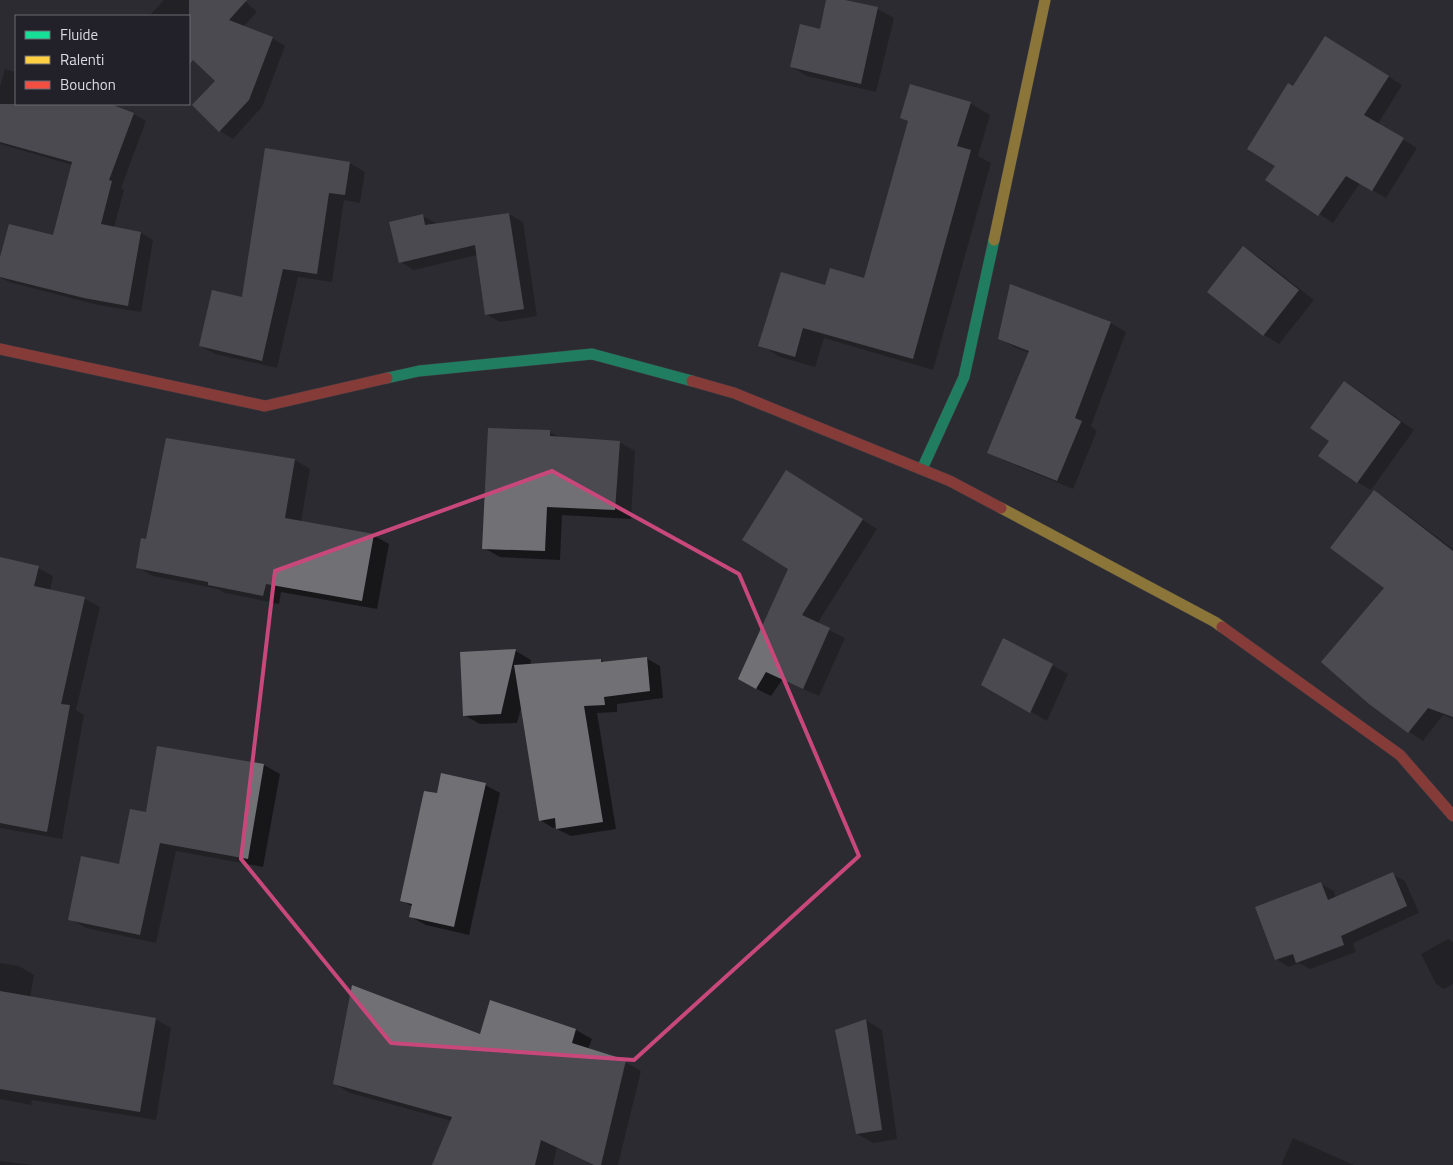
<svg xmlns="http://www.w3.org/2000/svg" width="1453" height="1165" font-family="'Titillium Web',sans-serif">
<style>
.shadow{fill:#0007}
.building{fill:#717075}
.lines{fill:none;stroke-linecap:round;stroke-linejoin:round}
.fast-casing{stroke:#49484d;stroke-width:12}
.slow-casing{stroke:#49484d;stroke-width:12}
.jam-casing{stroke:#49484d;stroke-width:12}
.fast{stroke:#16e098;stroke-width:11}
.slow{stroke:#ffcf43;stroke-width:11}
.jam{stroke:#f24e42;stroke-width:11}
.marked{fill:none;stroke:#c8487c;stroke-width:4;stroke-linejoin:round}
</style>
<rect width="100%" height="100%" fill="#2c2b31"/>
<g class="shadow">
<polygon points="164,0 244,0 257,12 243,27 272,38 285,46 262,107 233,139 220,131 193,105 217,81 189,54 189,16 149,16"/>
<polygon points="827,0 839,0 878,9 894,18 876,92 807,76 791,67 821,31"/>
<polygon points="1339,45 1402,85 1378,124 1417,148 1386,198 1360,183 1333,223 1267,180 1276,166 1294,88"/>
<polygon points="5,69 16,72 16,104 107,104 134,114 146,121 121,188 124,190 114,228 141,233 153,240 141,312 98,305 9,282 0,277 0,262 53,237 72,165 0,144 0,87"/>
<polygon points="970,103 990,115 978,156 991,163 933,370 824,338 815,367 780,357 760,345 826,287 865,279 909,122 902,118"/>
<polygon points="266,150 350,163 365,172 360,203 344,200 332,282 298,277 277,368 215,354 200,346 243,299"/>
<polygon points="509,214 523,222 537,316 500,322 486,314 477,255 414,270 400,262 423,216 436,223"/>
<polygon points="1243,248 1259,257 1314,300 1279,344 1264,335"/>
<polygon points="1111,323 1126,332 1091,426 1097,431 1073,489 1005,461 989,452 1030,353 1016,348 1000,339"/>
<polygon points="1344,382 1358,390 1414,430 1371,490 1357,482 1330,441"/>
<polygon points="489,429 550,432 562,438 619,442 635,451 631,519 562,515 560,560 500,557 484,548"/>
<polygon points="167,439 295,460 310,469 301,522 373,535 389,544 377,609 281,592 279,604 225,593 218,589 153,576 137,567 147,540"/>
<polygon points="802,481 877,529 817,624 845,638 819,696 782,680 771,696 755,688 789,569"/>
<polygon points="1374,492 1388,500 1453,549 1453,719 1443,715 1423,741 1409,732 1370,703 1385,588"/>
<polygon points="0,558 38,568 53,576 50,591 85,599 100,607 76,710 84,715 62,839 0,828"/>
<polygon points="516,651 531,660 530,666 601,660 605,663 646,658 660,666 663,698 617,704 617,712 597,713 616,829 571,836 557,829 557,827 553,828 540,820 522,704 517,723 480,724 464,715"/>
<polygon points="1052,665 1068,674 1047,721 983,684"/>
<polygon points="264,765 280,774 263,867 176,851 156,943 86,928 70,919 120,866 147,814"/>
<polygon points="485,785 500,793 469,935 426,925 411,917 413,907 401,900 438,795"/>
<polygon points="1392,874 1405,881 1419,913 1353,943 1356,952 1310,969 1299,963 1289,967 1276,959 1321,884 1334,891 1336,898"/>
<polygon points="1448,939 1453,942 1453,984 1444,989 1436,984 1421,954"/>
<polygon points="0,963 19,966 34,975 30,998 155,1019 171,1028 156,1120 32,1100 31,1105 0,1099"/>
<polygon points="491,1001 576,1030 592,1039 588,1049 625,1062 641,1071 618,1165 593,1165 557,1148 553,1165 434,1165 452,1121 350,1093 335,1084 480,1036"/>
<polygon points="866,1020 882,1030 897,1139 873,1143 857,1134"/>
<polygon points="1293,1138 1354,1165 1281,1165"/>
<polygon points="0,1161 33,1165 0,1165"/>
</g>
<g class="building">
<polygon points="189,0 247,0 229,20 273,37 249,100 219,132 192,105 215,81 193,60 189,65"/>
<polygon points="826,0 845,0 878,7 861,84 790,67 800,24 820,29"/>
<polygon points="1325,36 1389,76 1364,115 1404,138 1372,191 1346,176 1318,216 1265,180 1275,166 1247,149 1288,83 1293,86"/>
<polygon points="910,84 971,102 957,146 971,150 913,359 803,328 795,357 758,346 781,272 825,285 830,268 864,278 908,121 900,118"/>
<polygon points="0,104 110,104 134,113 109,180 112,181 101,224 141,232 128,306 84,298 0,277 0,257 9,224 53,235 72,162 0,142"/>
<polygon points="265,148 350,162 345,195 329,193 317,274 283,269 262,361 199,346 212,290 242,297"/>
<polygon points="509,213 524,309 485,315 475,245 399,263 389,222 423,214 425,225"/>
<polygon points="1243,246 1299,290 1263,336 1207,292"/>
<polygon points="1010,284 1111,322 1075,418 1082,421 1057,481 987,453 1029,351 998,339"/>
<polygon points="1344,381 1401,422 1357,483 1318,456 1329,441 1310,428"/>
<polygon points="488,428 550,430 550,436 620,441 615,510 547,507 545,551 482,549"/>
<polygon points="166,438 295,459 285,518 374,534 362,601 266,584 263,596 208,585 208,582 136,568 141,538 146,539"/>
<polygon points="786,470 863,519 802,615 830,628 803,689 766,672 756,689 738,679 788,569 742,540"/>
<polygon points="1374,490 1453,551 1453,717 1428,708 1408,733 1369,704 1321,662 1384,588 1330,548"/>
<polygon points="0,557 39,566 34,586 85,597 61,704 70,705 47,832 0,823"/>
<polygon points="1003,638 1053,664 1030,713 981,685"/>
<polygon points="516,649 501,714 463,716 460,652"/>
<polygon points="647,657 650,691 604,697 605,705 584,706 603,822 556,829 555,818 539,821 514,665 601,659 601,662"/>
<polygon points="157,746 264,764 248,859 160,843 140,935 68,920 81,856 119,864 130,809 146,812"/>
<polygon points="441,773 486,783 454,927 409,917 412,904 400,901 424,791 437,793"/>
<polygon points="1393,872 1407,906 1341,936 1344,945 1296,963 1293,954 1275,960 1255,907 1321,882 1328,900"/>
<polygon points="352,985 480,1034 490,1000 576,1029 572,1043 626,1060 601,1165 594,1165 541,1140 535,1165 432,1165 452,1117 333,1084"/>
<polygon points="0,991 156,1018 140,1112 0,1089"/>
<polygon points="866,1019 882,1130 856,1134 835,1030"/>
</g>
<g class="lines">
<defs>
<g id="fast">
<polyline points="387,378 419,371 592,354 692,381"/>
<polyline points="922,469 964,377 994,240"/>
</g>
<g id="slow">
<polyline points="994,240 1045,0"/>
<polyline points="1001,508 1215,622 1222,627"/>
</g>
<g id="jam">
<polyline points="0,349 265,406 387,378"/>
<polyline points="692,381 734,393 950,481 1001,508"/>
<polyline points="1222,627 1400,755 1453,816"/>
</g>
</defs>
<use href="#fast" class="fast-casing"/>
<use href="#slow" class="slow-casing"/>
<use href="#jam" class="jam-casing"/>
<use href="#fast" class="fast"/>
<use href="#slow" class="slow"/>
<use href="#jam" class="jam"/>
</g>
<path d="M0 0H1453V1165H0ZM552 471 739 574 859 856 634 1060 391 1043 241 859 275 571Z" fill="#2c2b31" fill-opacity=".55" fill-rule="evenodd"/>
<path class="marked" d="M552 471 739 574 859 856 634 1060 391 1043 241 859 275 571Z"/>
<rect x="15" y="15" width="175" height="90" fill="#222029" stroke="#6c6a73"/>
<rect x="25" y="31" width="25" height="8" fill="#16e098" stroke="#6c6a73"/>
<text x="60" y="40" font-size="15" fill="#dbdae1">Fluide</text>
<rect x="25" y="56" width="25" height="8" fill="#ffcf43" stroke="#6c6a73"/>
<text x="60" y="65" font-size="15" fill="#dbdae1">Ralenti</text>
<rect x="25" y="81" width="25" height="8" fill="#f24e42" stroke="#6c6a73"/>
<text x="60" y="90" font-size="15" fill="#dbdae1">Bouchon</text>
</svg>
